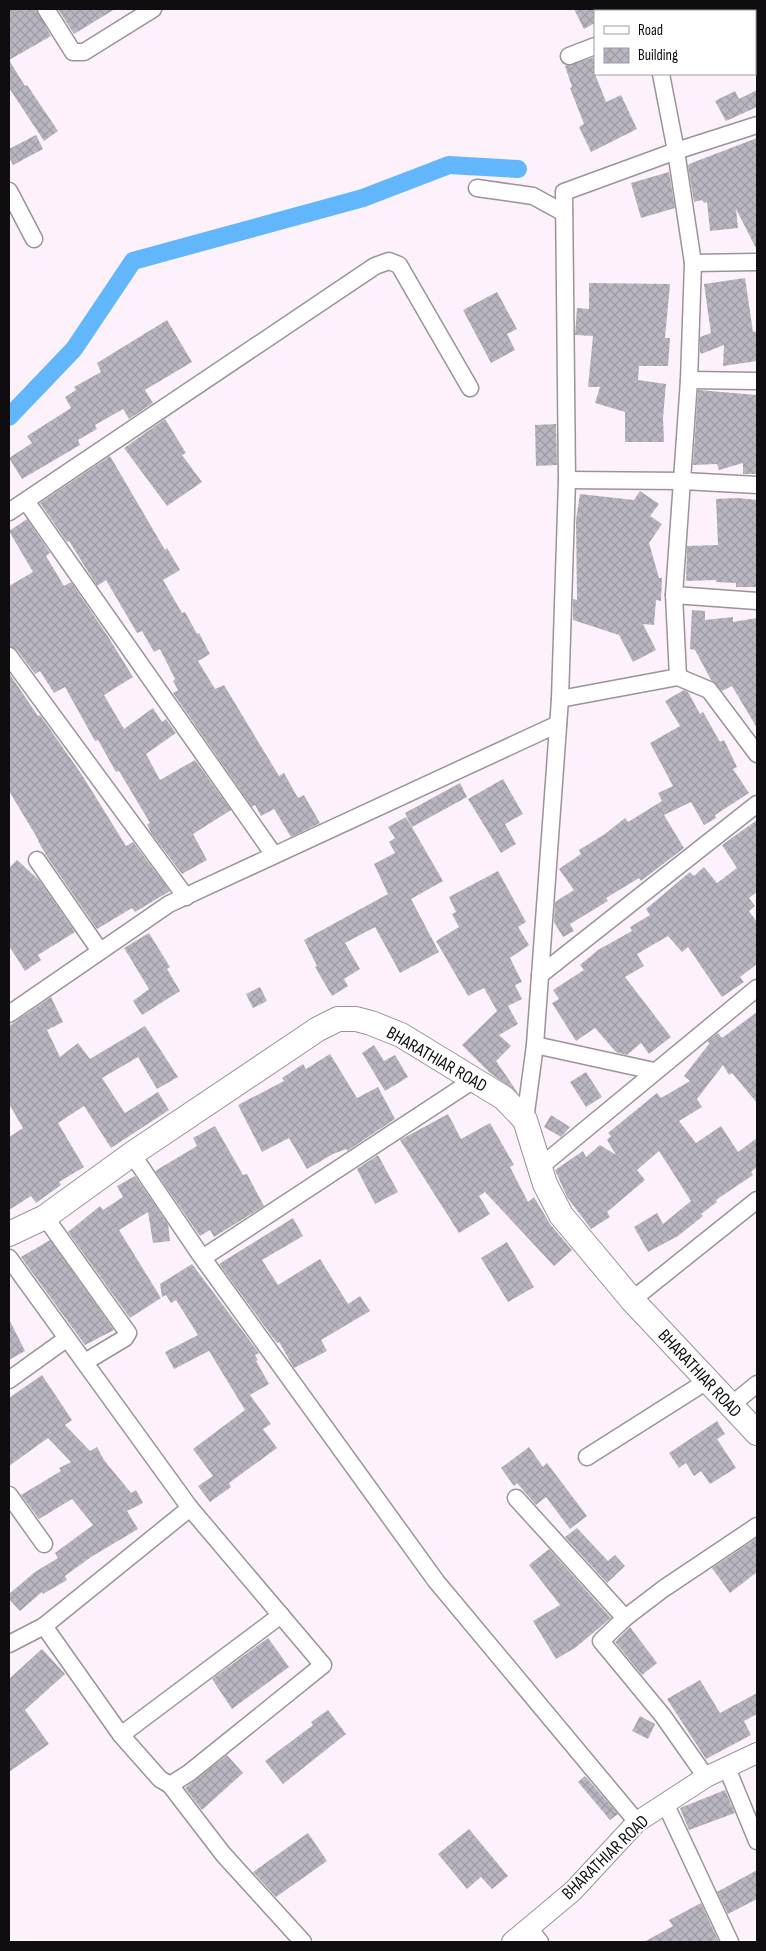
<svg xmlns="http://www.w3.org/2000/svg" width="766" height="1951" font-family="'Sofia Sans Condensed',sans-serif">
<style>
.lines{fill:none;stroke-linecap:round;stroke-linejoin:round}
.canal{stroke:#62b7fc;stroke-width:18}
.building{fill:url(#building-cross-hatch)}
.minor-casing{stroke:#9b929a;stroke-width:19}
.tertiary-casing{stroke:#9b929a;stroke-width:22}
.secondary-casing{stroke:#9b929a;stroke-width:26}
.minor{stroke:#fff;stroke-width:16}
.tertiary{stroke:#fff;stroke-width:20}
.secondary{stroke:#fff;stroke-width:24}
.labels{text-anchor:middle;stroke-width:4;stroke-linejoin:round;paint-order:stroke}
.street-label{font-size:18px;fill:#100d10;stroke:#fff}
</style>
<defs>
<pattern id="building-cross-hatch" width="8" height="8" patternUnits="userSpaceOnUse" patternTransform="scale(1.25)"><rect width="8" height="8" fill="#bab6c1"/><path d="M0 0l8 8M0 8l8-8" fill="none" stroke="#9f9ba5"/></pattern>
</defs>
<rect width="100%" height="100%" fill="#fdf2fb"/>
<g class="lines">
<polyline class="canal" points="9,417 74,349 133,261 363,198 449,165 518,169"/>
</g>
<g class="building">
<polygon points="9,9 36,9 51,36 9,60 25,86 27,85 58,131 44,141 9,88"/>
<polygon points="58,9 115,9 74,34"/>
<polygon points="574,9 595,9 595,23 584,29"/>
<polygon points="595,57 595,74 606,102 621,95 637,129 591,152 579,127 584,124 570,88 572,87 565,66"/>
<polygon points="757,90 757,107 726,121 715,101 735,91 739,99"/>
<polygon points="36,135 43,149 13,165 9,157 9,149"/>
<polygon points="757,138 757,250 736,209 738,228 710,231 707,202 704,203 702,200 694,202 688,166 689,164"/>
<polygon points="669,172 675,208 641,218 631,183"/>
<polygon points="745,278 753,332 757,331 757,361 723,366 724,345 701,354 700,351 700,337 711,333 704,284"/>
<polygon points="589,283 670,284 665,338 670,338 668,366 639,366 638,380 666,384 663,418 664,442 625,442 625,412 595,403 600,387 588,387 593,336 575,335 577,308 589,309"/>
<polygon points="497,292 517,329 507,334 515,350 491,363 463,310"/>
<polygon points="167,320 192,362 145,390 153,403 129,419 123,409 95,425 97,429 78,440 80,445 22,479 9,458 32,443 27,436 71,408 65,397 76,390 74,387 101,372 97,363"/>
<polygon points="698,390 757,395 757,474 743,474 743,463 719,470 717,464 693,465"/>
<polygon points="165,419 186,453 182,455 202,482 167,506 124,448"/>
<polygon points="556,424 557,465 536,466 535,425"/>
<polygon points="110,456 165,550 167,548 180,570 163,580 182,613 185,612 197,634 199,633 210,654 198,661 215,689 224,685 279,776 284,773 298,798 304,795 320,823 291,837 274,809 261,816 255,805 252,807 173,693 178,690 173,681 175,679 160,649 154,652 142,631 137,633 106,580 97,586 69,541 67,542 40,503"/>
<polygon points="640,491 659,504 650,516 662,524 649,543 659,578 662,578 661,601 656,600 654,625 643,624 656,650 633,662 619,635 573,620 573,599 577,600 576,520 580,494 634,500"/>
<polygon points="738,498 757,500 757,587 736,587 736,583 716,582 716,580 686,581 687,546 718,545 716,499"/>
<polygon points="27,519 50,553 46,556 64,586 71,582 107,635 133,677 104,695 124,729 153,708 162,722 166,719 176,733 146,754 160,780 195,760 231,810 193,834 207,860 182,874 151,833 147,824 150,823 119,771 116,772 98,740 95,741 65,687 54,693 40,671 35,674 17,650 9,646 9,586 33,572 9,531"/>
<polygon points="692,610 705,611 705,620 733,617 733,622 757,618 757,728 732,686 722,691 711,680 695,650 690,649"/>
<polygon points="9,673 38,716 40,715 82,775 126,846 133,842 170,891 135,912 132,908 97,929 46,855 38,841 39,841 9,791"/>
<polygon points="684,690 688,692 700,714 703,712 720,742 724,740 737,767 733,769 749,793 715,815 716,818 704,825 691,802 664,815 684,848 641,881 639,878 606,898 608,901 570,924 574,931 563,937 554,922 555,902 574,890 559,869 581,854 579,850 605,834 625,818 628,822 662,801 658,793 673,786 650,743 680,726 665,701"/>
<polygon points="503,779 523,814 505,824 516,844 501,853 468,799"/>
<polygon points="460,783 467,797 412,827 405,813"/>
<polygon points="406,817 443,881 411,899 439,952 400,973 375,927 345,943 360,969 344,979 348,986 332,996 315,967 317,966 304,940 388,894 374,864 395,853 389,842 395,838 388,827"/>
<polygon points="757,820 757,892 749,898 755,906 749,911 757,922 757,964 740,977 744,982 722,997 688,947 682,952 668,936 637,954 644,966 625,977 671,1037 649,1054 641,1043 627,1055 616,1052 595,1028 576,1041 552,1003 559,999 553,990 584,970 580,965 598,950 632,931 630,927 650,915 646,909 690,872 694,876 704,867 717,883 737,868 722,845"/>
<polygon points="17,860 39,880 75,932 38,955 41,960 25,971 9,946 9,868"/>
<polygon points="498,871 526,922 518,927 529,945 510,958 522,982 515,985 522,999 508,1006 518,1024 499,1035 511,1046 496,1061 518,1093 490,1073 462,1045 497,1011 484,988 468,996 436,941 459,927 452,914 456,912 449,897"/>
<polygon points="149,933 170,967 167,969 180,991 142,1015 133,1001 149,989 124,948"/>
<polygon points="260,987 267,1001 253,1008 246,994"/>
<polygon points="51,997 63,1022 47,1030 60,1057 78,1043 90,1059 145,1026 178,1077 157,1089 138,1057 102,1078 125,1113 158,1092 169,1110 111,1148 84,1106 58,1123 84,1167 59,1182 61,1185 36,1203 31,1196 9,1210 9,1137 23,1128 9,1104 9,1026"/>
<polygon points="757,1012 757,1103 732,1073 729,1075 723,1065 697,1099 702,1107 679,1121 696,1143 721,1126 738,1152 757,1138 757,1167 751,1172 753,1175 716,1200 717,1202 701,1214 703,1216 678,1236 648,1252 634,1227 657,1213 663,1224 691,1201 659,1151 637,1170 645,1180 607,1212 610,1217 591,1229 567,1197 555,1170 583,1151 586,1157 600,1145 616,1155 607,1140 611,1136 608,1133 657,1093 661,1098 690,1081 684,1076 709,1044 708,1041 718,1033 722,1038"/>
<polygon points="374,1045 384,1061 395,1055 408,1077 385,1091 362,1053"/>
<polygon points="330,1054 357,1098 378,1087 395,1119 347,1151 346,1149 333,1154 307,1169 289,1138 262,1152 238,1105 284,1081 282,1078 303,1064 306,1069"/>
<polygon points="586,1072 602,1097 586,1107 570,1082"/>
<polygon points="448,1114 461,1139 490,1123 514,1165 510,1167 528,1202 534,1197 550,1224 572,1250 554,1266 485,1192 479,1196 490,1214 459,1233 400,1140"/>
<polygon points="551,1115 570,1127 561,1137 544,1127"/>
<polygon points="215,1126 243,1175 247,1174 264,1206 214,1237 210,1230 200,1236 155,1171 197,1146 193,1138"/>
<polygon points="378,1155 398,1192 375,1204 357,1169"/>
<polygon points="135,1176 168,1224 170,1241 153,1243 148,1212 119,1230 161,1298 130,1318 68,1232 100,1206 103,1210 123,1197 117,1186"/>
<polygon points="293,1218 303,1236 262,1260 278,1285 320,1259 348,1304 360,1296 370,1311 321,1340 327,1351 294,1368 279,1342 277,1343 219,1264"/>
<polygon points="50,1240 114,1330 85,1345 21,1257"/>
<polygon points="507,1242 534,1287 508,1302 481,1258"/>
<polygon points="192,1264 259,1353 255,1355 258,1360 256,1361 269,1384 250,1395 271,1424 263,1429 277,1448 229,1483 231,1487 210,1502 198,1486 213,1476 193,1449 245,1410 209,1351 174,1369 165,1352 198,1335 176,1300 171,1303 166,1295 162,1297 160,1284"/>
<polygon points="9,1319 25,1351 9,1360"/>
<polygon points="42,1375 72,1420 65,1425 90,1451 97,1447 104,1460 131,1493 136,1490 143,1503 127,1511 138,1529 91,1557 65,1576 67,1580 43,1594 42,1592 20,1611 9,1599 9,1594 35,1572 58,1558 55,1553 93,1525 72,1499 39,1519 21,1495 61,1471 59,1468 71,1462 48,1438 9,1466 9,1398"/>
<polygon points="717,1421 725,1434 717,1439 736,1468 710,1484 701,1471 694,1476 686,1463 679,1468 669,1453"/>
<polygon points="529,1447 543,1467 547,1463 587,1516 570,1529 546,1497 536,1505 517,1483 514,1486 501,1468"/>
<polygon points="577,1528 608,1561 615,1555 625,1566 607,1583 565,1537"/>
<polygon points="757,1538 757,1572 730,1593 712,1568"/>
<polygon points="549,1549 611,1618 575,1648 556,1659 533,1621 560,1605 529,1565"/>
<polygon points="630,1627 657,1663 642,1675 615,1642"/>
<polygon points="268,1638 289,1667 232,1709 212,1679"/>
<polygon points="42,1649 65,1674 25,1710 49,1744 9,1772 9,1679"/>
<polygon points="700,1680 720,1713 757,1693 757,1714 744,1721 751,1735 706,1759 667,1699"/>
<polygon points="328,1710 346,1734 283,1784 265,1761 313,1725 311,1722"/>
<polygon points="640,1716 655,1724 648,1739 632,1731"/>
<polygon points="227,1755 243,1773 202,1810 185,1788"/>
<polygon points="585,1776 618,1814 610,1820 578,1782"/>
<polygon points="725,1790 735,1813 689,1830 680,1808"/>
<polygon points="469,1829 508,1876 492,1889 481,1877 467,1889 438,1854"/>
<polygon points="308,1833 327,1861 276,1897 253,1872"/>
<polygon points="757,1870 757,1899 728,1914 717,1892"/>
<polygon points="701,1903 719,1942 644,1942 673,1926 669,1920"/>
</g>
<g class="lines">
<defs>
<g id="minor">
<polyline points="46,9 73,52 84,52 153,9"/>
<polyline points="690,11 698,9"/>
<polyline points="569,56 595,46"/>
<polyline points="477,188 533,196 564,213"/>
<polyline points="9,191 34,239"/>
<polyline points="693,263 757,262"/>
<polyline points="689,380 757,381"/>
<polyline points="567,480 683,481 757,485"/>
<polyline points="26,501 274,855"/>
<polyline points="9,512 375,266 389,261 399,265 470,388"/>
<polyline points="674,595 757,601"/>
<polyline points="9,656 186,897"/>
<polyline points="678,677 709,690 757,754"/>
<polyline points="560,699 678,677 674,595 689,380 693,263 676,151 661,74"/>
<polyline points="37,860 100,951"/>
<polyline points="540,975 757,804"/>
<polyline points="9,1014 169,904 558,724"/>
<polyline points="535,1045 654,1071"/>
<polyline points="525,1120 535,1045 560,699 567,480 564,192 676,151 757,125"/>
<polyline points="132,1154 199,1253 436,1581 637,1822"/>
<polyline points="540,1167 757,988"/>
<polyline points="45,1217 128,1333 125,1338 85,1362"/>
<polyline points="204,1257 475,1079"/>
<polyline points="9,1258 190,1508 323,1665 189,1773 170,1785"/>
<polyline points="632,1300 757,1200"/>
<polyline points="9,1380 66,1339"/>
<polyline points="730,1406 757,1384"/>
<polyline points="587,1457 707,1381"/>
<polyline points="9,1495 44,1544"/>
<polyline points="516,1498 625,1618 663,1589 757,1526"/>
<polyline points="625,1618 601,1641 663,1716 706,1777"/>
<polyline points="44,1626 121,1735 160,1779 170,1785 223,1854 303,1942"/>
<polyline points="9,1644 44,1626 190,1508"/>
<polyline points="121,1735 281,1615"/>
<polyline points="727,1768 757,1841"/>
<polyline points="665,1803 730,1942"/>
<polyline points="529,1928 540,1942"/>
</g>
<polyline id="tertiary" points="512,1942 573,1891 637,1822 706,1777 757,1753"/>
<polyline id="secondary" points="9,1234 45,1217 132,1154 318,1029 338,1019 356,1019 371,1023 401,1035 504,1098 525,1120 545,1184 561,1215 632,1300 757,1433"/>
</defs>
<use href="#minor" class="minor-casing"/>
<use href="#tertiary" class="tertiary-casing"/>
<use href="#secondary" class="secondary-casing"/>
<use href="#minor" class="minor"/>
<use href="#tertiary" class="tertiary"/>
<use href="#secondary" class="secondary"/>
</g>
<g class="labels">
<g class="street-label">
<text transform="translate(437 1059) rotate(30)" y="6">BHARATHIAR ROAD</text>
<text transform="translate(700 1373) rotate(47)" y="6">BHARATHIAR ROAD</text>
<text transform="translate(605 1857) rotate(-44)" y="6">BHARATHIAR ROAD</text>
</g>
</g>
<rect width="766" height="1951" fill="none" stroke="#100d10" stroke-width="20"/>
<rect x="594" y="10" width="162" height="65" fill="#ffffff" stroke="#9f9e9f"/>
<rect x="604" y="26" width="25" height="8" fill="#ffffff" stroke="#9f9e9f"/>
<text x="638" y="35" font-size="15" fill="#100d10">Road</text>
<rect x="604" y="48" width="25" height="15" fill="url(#building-cross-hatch)" stroke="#9f9e9f"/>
<text x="638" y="60" font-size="15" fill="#100d10">Building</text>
</svg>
